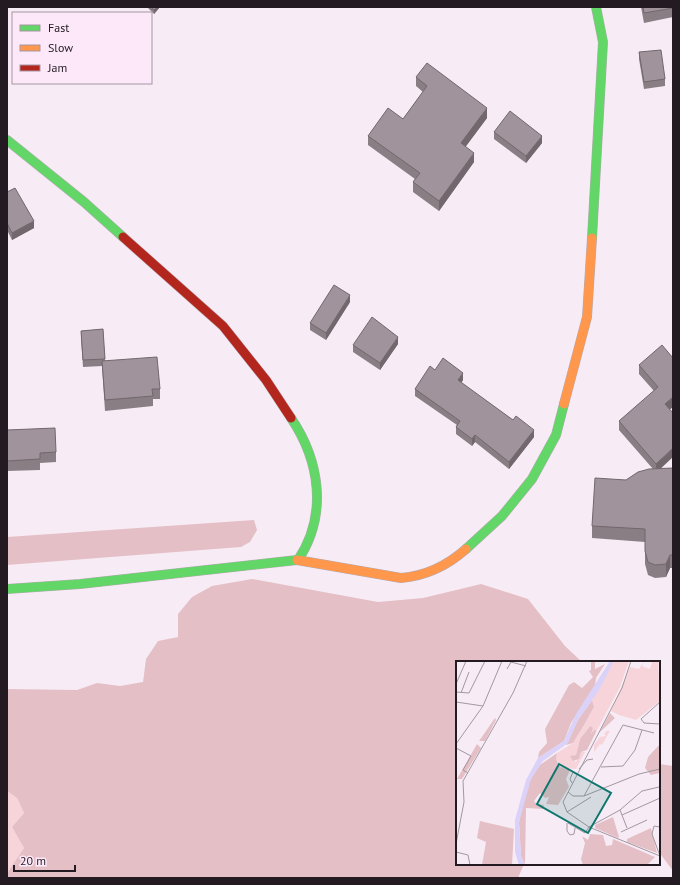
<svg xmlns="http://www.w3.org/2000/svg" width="680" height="885" font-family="'PT Sans',sans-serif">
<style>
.green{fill:#f7d4da}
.forest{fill:#e5bfc6}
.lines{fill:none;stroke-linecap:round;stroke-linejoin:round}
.fast-casing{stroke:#b5abb3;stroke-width:10}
.slow-casing{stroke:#b5abb3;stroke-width:10}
.jam-casing{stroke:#b5abb3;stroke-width:10}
.fast{stroke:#63d668;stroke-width:9}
.slow{stroke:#ff974d;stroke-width:9}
.jam{stroke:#b3261e;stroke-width:9}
.wall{fill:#8a7e85}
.shaded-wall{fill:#71676c}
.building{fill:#a1939b;stroke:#71676c}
.inset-road{fill:none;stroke:#a298a1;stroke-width:1}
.view{fill:#0f766e;fill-opacity:0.15;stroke:#0f766e;stroke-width:2}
.inset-edge{fill:none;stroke:#231a22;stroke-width:2}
</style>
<rect width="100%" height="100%" fill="#f7ecf5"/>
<polygon class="green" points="7,791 17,798 24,813 12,827 24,848 7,873"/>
<g class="forest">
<polygon points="254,520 257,530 250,542 241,547 7,565 7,537"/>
<polygon points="252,579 378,602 423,598 481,584 528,599 565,646 582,662 457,662 457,864 524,864 518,878 7,878 7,873 24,848 12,827 24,813 17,798 7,791 7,689 77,690 97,683 120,686 143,682 146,659 158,641 178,637 178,614 192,597 212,586"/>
<polygon points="659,764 673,766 673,871 659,852"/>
</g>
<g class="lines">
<defs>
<g id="fast">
<polyline points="7,140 84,202 123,237"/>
<polyline points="592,238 603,42 596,7"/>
<path d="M291 418C320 461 328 515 298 560"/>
<polyline points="466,549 502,516 532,479 556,435 564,404"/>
<polyline points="7,589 80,584 297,560"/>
</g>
<g id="slow">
<polyline points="564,404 587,317 592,238"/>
<path d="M297 560 401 578C425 576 448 565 466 549"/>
</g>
<polyline id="jam" points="123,237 223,326 266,380 291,418"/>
</defs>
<use href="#fast" class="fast-casing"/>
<use href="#slow" class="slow-casing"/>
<use href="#jam" class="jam-casing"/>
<use href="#fast" class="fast"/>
<use href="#slow" class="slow"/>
<use href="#jam" class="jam"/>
</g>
<g class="wall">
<polygon points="147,7 160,7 154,14"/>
<polygon points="641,7 673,7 673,17 644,23"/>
<polygon points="639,52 665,79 665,86 644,89 639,59"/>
<polygon points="416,77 487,118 465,147 474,162 439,211 413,192 413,182 415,179 368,145 368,136 403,119 423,92 416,86"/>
<polygon points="494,132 542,143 526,163 494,139"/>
<polygon points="7,192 34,228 12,240 7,230"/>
<polygon points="350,302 326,340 310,330 310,323"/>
<polygon points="103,329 105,361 160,389 160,399 153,399 153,406 105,411 102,366 83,367 81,338 81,331"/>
<polygon points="398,344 380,370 353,352 353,345"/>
<polygon points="673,358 673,407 670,409 660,469 673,468 673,568 670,568 666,577 655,578 648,575 645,564 645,542 592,538 592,526 626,480 653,469 619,430 619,421 654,391 639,374 639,365"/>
<polygon points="435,370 463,380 461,383 534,437 509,469 475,442 472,446 456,434 456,427 457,425 415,396 415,389"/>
<polygon points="7,430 56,452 56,462 40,463 40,470 7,471"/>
</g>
<g class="shaded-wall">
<polygon points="157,7 160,7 154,14 154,10"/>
<polygon points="487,108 487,118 461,153 461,143"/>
<polygon points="542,136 542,143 526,163 526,156"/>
<polygon points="474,153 474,162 439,211 439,201"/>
<polygon points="34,221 34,228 12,240 12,233"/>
<polygon points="350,295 350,302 326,340 326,333"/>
<polygon points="398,337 398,344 380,370 380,363"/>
<polygon points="463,373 463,380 458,387 458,380"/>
<polygon points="673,397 673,407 665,413 665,404"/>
<polygon points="534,430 534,437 509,469 509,462"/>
<polygon points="475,435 475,442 472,446 472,439"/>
<polygon points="673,448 673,457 656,473 656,464"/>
<polygon points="670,555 670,568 666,577 666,564"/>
</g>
<g class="building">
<polygon points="151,7 157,7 154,10"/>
<polygon points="643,7 673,7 673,8 644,13"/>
<polygon points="661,50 665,79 644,82 639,52"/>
<polygon points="427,63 487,108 461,143 474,153 439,201 413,182 420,173 368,136 388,108 403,119 427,86 416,77"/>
<polygon points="510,111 542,136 526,156 494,132"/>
<polygon points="15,188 34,221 12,233 7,223 7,192"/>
<polygon points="334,285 350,295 326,333 310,323"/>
<polygon points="372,317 398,337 380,363 353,345"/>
<polygon points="103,329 105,359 83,360 81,331"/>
<polygon points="662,345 673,358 673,397 665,404 673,413 673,448 656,464 619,421 658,387 639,365"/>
<polygon points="157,357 160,389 152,389 153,396 105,400 102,361"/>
<polygon points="443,358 463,373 458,380 513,420 516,416 534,430 509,462 475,435 472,439 456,427 460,421 415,389 430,366 435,370"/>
<polygon points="55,428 56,452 40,453 40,459 7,461 7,430"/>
<polygon points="673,468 673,555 670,555 666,564 655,565 648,562 645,551 645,529 592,526 595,478 626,480 638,472 649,469"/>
</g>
<g transform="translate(456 661)">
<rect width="204" height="204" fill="#f7ecf5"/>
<path d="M158 0H173L164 26 140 71 135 73 137 68 133 66 124 78 120 94 115 95 119 101 123 98 125 91H129L120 108 106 107 100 98 101 92 117 82 128 64 138 46 136 39ZM188 0 186 5 194 8 196 1 202 0 204 40 180 59 163 54 155 50 174 6 183 8ZM150 70H154L146 84 144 83 138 91V84L144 76 150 75 148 73Z" fill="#f7d4da"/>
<path d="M135 0H139V8L149 3 140 17 139 25 115 62 108 80 82 97 83 91 91 82 89 68 113 24 118 21 126 27 137 16 133 10 135 9ZM136 39 138 46 128 64 117 82 110 84 122 59ZM154 52 159 57 143 72ZM39 57 40 59 29 80H23ZM134 65 137 67 135 73 139 68 140 71 131 89 125 91 123 98 117 100 114 95 120 94 124 78ZM21 83 25 87 6 118H1ZM204 83V112L195 114 189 107 192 96ZM101 92 100 98 104 106 114 109 110 118 113 126 102 144 90 143 93 136 89 137 84 132 78 140 81 143 88 144 87 148 70 147 69 204 65 195 63 161 72 124 81 106ZM157 156 163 176 162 177 139 167V164ZM24 160 58 168 56 204H26L30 181 21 177ZM195 167 201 192 171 181V178ZM134 173 147 174 150 185 156 184 157 178 199 196 191 204H127L125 198 129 182 126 175 132 179Z" fill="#e5bfc6"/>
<path d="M154 0H158L143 29 122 59 112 82 87 100 75 118 63 161 65 195 69 204H63L59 191V159L70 119 82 97 108 80 120 53Z" fill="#dad2f8"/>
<path class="inset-road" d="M175 0 166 27 107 141 111 151 133 166 204 195M51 8 55 1 70 5M0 23 10 0M0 31 13 32 29 0M5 32 13 11M0 41 27 45M204 41 185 58 188 62 204 63M0 83 27 45 46 0M0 87 15 95 7 109 12 112M145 106 167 105 179 89 186 69M123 108 131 99 137 98M116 122 114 118 117 111 120 113M112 131 117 135H128L183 113 204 108M128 135 167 64 198 72M164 149 171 167M111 151 135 136M166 154 204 137M111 162V170L114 174 118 173 119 167M112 162 129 172 133 166 164 149 186 130 203 126M165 171 191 159M0 183 8 141 7 120 57 32 71 0M0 191 12 194 14 204M204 195 196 173 198 165 204 166"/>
<path class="view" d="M103 103 155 132 132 172 81 143Z"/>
<rect width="204" height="204" class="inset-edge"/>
</g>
<rect width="680" height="885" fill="none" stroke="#231a22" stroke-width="16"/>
<rect x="12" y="12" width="140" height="72" fill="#fce8f8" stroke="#a596a2"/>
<rect x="20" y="25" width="20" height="6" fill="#63d668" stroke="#a596a2"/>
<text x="48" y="32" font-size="12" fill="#231a22">Fast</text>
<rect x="20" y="45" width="20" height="6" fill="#ff974d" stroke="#a596a2"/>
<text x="48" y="52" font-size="12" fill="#231a22">Slow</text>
<rect x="20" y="65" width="20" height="6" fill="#b3261e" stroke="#a596a2"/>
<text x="48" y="72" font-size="12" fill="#231a22">Jam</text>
<path d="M14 865v6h61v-6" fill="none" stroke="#231a22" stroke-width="2"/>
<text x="20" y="865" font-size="12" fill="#231a22" stroke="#fce8f8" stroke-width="3" paint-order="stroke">20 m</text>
</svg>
